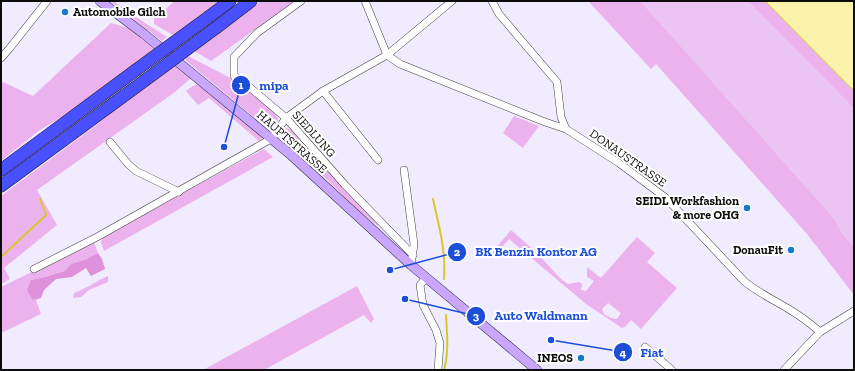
<svg xmlns="http://www.w3.org/2000/svg" width="855" height="371" font-family="'Zilla Slab',serif">
<style>
.green{fill:#ecb2ed;fill-rule:evenodd}
.forest{fill:#df90da}
.pitch{fill:#ecc4f3}
.water{fill:#fbf2ab;stroke:#d8c82c}
.lines{fill:none;stroke-linecap:round;stroke-linejoin:round}
.stream{stroke:#d8c82c;stroke-width:2}
.minor-casing{stroke:#3f3f3f;stroke-width:8}
.secondary-casing{stroke:#2e2e2e;stroke-width:10}
.motorway-casing{stroke:#1d1d1d;stroke-width:13}
.minor{stroke:#fff;stroke-width:7}
.secondary{stroke:#c9a6ff;stroke-width:9}
.motorway{stroke:#4950ff;stroke-width:12}
.motorway-bridge-casing{stroke:#1d1d1d;stroke-width:13;stroke-linecap:butt}
.motorway-bridge{stroke:#4950ff;stroke-width:12}
.poi-dot{fill:#1978c7;stroke:#fff;stroke-width:1.5}
.labels{text-anchor:middle;stroke-width:4;stroke-linejoin:round;paint-order:stroke}
.poi-label{font-size:12px;font-weight:bold;fill:#0c0c0c;stroke:#fff;text-anchor:end}
.street-label{font-size:12px;fill:#0c0c0c;stroke:#fff}
.leader{fill:none;stroke:#1d4ed8;stroke-width:1.5}
.callout-dot{fill:#1d4ed8;stroke:#fff;stroke-width:1.5}
.mark-label{font-size:12px;text-anchor:middle;font-weight:bold;fill:#fff}
.callout-label{font-size:13px;text-anchor:middle;font-weight:bold;fill:#1d4ed8;stroke:#fff;stroke-width:4;stroke-linejoin:round;paint-order:stroke}
</style>
<rect width="100%" height="100%" fill="#f1ebff"/>
<g class="green">
<polygon points="110,1 113,1 128,12 167,37 162,41"/>
<polygon points="175,1 220,1 173,35 154,24 154,19"/>
<polygon points="261,1 295,1 211,61 194,51"/>
<polygon points="588,1 765,1 854,91 854,295 807,234 656,64 651,69"/>
<polygon points="111,23 128,28 157,51 77,108 40,130 1,161 1,81 33,96"/>
<polygon points="188,56 242,84 276,114 278,119 278,124 273,128 266,126 256,119 184,59"/>
<polygon points="176,65 191,78 175,92 37,190 57,225 4,268 10,279 1,284 1,196 99,123 126,99"/>
<polygon points="200,84 260,135 262,139 260,142 209,98 198,105 186,91 193,86"/>
<polygon points="514,116 539,126 523,148 503,133"/>
<polygon points="286,128 290,129 299,139 293,146 283,136 283,129"/>
<polygon points="303,145 379,224 378,226 358,210 299,152"/>
<polygon points="264,149 273,157 104,251 101,242 103,236"/>
<path d="M511 230 535 251 561 279 568 284 579 282 582 284 581 290 586 291 594 281 587 277V267L601 278 637 237 655 253 647 262 677 288 641 329 631 320 626 326 622 328 586 304 509 239 491 259 489 256ZM608 303 621 313 617 319 611 318 604 314 602 309Z"/>
<polygon points="94,242 98,253 87,259 71,264 65,271 45,277 31,280 33,300 41,298 36,300 41,314 1,333 1,287 85,246"/>
<path d="M108 276V282L89 290 81 297 73 298 74 293C86 289 96 281 108 276Z"/>
<polygon points="357,286 374,319 371,323 364,315 264,370 203,370"/>
</g>
<polygon class="forest" points="98,253 102,259 105,269 91,276 86,268 72,277 56,279 44,290 41,298 33,300 27,290 31,280 45,277 65,271 71,264 87,259"/>
<polygon class="pitch" points="640,1 748,1 854,108 854,248 843,235 834,219"/>
<polygon class="water" points="765,1 854,1 854,91"/>
<g class="lines">
<g class="stream">
<path d="M433 199C439 226 446 251 444 279"/>
<polyline points="1,257 46,215 40,199"/>
<path d="M444 370C449 352 447 333 446 315"/>
</g>
<defs>
<g id="minor">
<polyline points="301,1 257,33 234,57 234,76 247,85 286,118 345,185 413,255"/>
<path d="M365 1 387 55 400 64 545 122 566 129 619 163 666 198 744 281C757 292 772 299 787 308 799 315 810 323 820 332"/>
<polyline points="492,1 499,14 557,82 561,117 566,129"/>
<polyline points="1,58 9,49 47,1"/>
<polyline points="323,91 378,160"/>
<polyline points="110,142 128,164 136,171 179,192"/>
<polyline points="404,170 414,244 411,265"/>
<polyline points="34,269 97,237 271,139 286,118 323,91 387,55 452,1"/>
<polyline points="426,278 420,285 423,305 436,330 440,343 438,370"/>
<polyline points="645,347 672,370"/>
<polyline points="784,370 820,332 854,311"/>
</g>
<polyline id="secondary" points="100,1 144,34 291,155 411,265 537,370"/>
<g id="motorway">
<polyline points="210,16 230,1"/>
<polyline points="217,27 251,1"/>
<polyline points="1,170 136,70"/>
<polyline points="1,186 144,81"/>
</g>
</defs>
<use href="#minor" class="minor-casing"/>
<use href="#secondary" class="secondary-casing"/>
<use href="#motorway" class="motorway-casing"/>
<use href="#minor" class="minor"/>
<use href="#secondary" class="secondary"/>
<use href="#motorway" class="motorway"/>
<defs>
<g id="motorway-bridge">
<polyline points="136,70 210,16"/>
<polyline points="144,81 217,27"/>
</g>
</defs>
<use href="#motorway-bridge" class="motorway-bridge-casing"/>
<use href="#motorway-bridge" class="motorway-bridge"/>
</g>
<g class="poi-dot">
<circle cx="65" cy="12" r="4"/>
<circle cx="747" cy="208" r="4"/>
<circle cx="791" cy="250" r="4"/>
<circle cx="581" cy="358" r="4"/>
</g>
<g class="labels">
<g class="poi-label">
<text x="73" y="16" text-anchor="start">Automobile Gilch</text>
<text x="739" y="205">SEIDL Workfashion<tspan x="739" dy="14">&amp; more OHG</tspan></text>
<text x="783" y="254">DonauFit</text>
<text x="573" y="362">INEOS</text>
</g>
<g class="street-label">
<text transform="translate(314 134) rotate(48)" y="4">SIEDLUNG</text>
<text transform="translate(292 142) rotate(41)" y="4">HAUPTSTRASSE</text>
<text transform="translate(628 158) rotate(35)" y="4">DONAUSTRASSE</text>
</g>
</g>
<path class="leader" d="M224 147L241 85M390 270L457 252M405 299L476 316M551 340L623 352"/>
<g class="callout-dot">
<circle cx="224" cy="147" r="4"/>
<circle cx="390" cy="270" r="4"/>
<circle cx="405" cy="299" r="4"/>
<circle cx="551" cy="340" r="4"/>
<circle cx="241" cy="85" r="10"/>
<circle cx="457" cy="252" r="10"/>
<circle cx="476" cy="316" r="10"/>
<circle cx="623" cy="352" r="10"/>
</g>
<g class="mark-label">
<text x="241" y="89">1</text>
<text x="457" y="256">2</text>
<text x="476" y="320">3</text>
<text x="623" y="357">4</text>
</g>
<g class="callout-label">
<text x="274" y="90">mipa</text>
<text x="536" y="256">BK Benzin Kontor AG</text>
<text x="541" y="320">Auto Waldmann</text>
<text x="652" y="357">Fiat</text>
</g>
<rect width="855" height="371" fill="none" stroke="#0c0c0c" stroke-width="4"/>
</svg>
